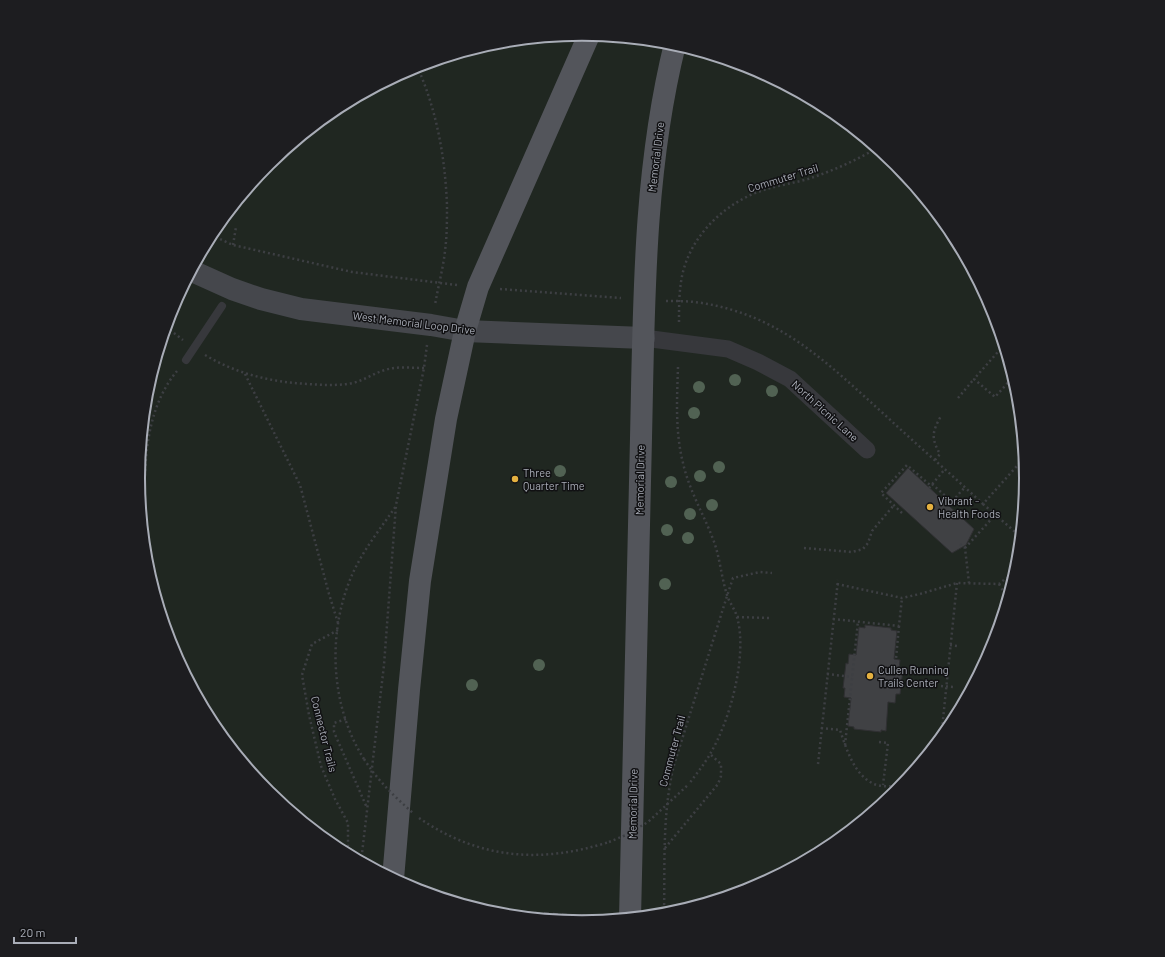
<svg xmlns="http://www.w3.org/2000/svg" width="1165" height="957" font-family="Barlow,sans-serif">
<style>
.green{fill:#202721}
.building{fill:#404144;stroke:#303033}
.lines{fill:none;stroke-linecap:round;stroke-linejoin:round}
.path{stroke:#3d3f43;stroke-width:2.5;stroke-dasharray:2 3;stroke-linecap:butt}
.lane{stroke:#37383c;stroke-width:8}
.street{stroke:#37383c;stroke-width:17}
.secondary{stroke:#45474c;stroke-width:22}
.primary{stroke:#53555b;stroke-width:22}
.rail{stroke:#4c4e53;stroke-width:3;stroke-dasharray:5 4;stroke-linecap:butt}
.path-bridge{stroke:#3d3f43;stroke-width:2.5;stroke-dasharray:2 3;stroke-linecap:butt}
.tree{fill:#516253}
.poi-dot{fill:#e5b140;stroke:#111113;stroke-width:1.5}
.labels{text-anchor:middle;stroke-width:3;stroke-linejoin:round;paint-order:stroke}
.street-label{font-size:11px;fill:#a9adb7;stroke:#111113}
.poi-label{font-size:11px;fill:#a9adb7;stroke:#111113;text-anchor:start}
.rim{fill:none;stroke:#a9adb7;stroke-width:2}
</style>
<rect width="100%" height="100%" fill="#161618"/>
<circle class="green" cx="583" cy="479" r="443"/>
<g class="building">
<polygon points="908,468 974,529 966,545 952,553 886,493"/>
<polygon points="865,625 891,628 891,630 897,631 894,659 900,660 899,669 903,669 900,694 896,694 895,703 888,702 886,731 881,730 881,732 854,729 854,727 848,726 851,698 844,697 845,688 843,688 846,663 848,664 849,654 856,655 859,627 865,628"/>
</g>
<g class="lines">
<g class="path">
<path d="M417 66C437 111 445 157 447 205 447 220 447 236 445 251 443 269 438 287 435 305"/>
<polyline points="211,235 233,245 352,272 457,285"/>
<polyline points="233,245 236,227"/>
<polyline points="500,289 621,298"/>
<path d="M666 301C678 301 690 301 702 303 782 316 827 363 885 415 917 445 951 474 983 504L1025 457"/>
<path d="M679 322C679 309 679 295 681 282 687 238 725 201 767 189 780 185 794 183 808 179 832 171 855 161 877 148"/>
<polyline points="166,327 183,340"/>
<polyline points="1004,345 974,379 995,397 1014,376"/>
<path d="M205 355C237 374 271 382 308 384 323 385 338 386 353 383 365 380 374 373 385 370 397 366 411 368 424 368"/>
<path d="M678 367C677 399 675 431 683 463 689 490 703 513 713 539 720 557 721 576 727 595 729 602 735 609 737 617 748 655 730 721 710 754 704 765 696 774 689 784"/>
<polyline points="245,374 300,485 329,594 338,623"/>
<polyline points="958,398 974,379"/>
<path d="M935 460 940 454C931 438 932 432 941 416"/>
<polyline points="932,484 952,502"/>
<polyline points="929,488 945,469"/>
<polyline points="983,504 1021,537"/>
<polyline points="949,505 965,487"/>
<polyline points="902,513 881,493 907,465 930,485"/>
<polyline points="960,544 965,548 969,583"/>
<path d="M145 546C145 488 138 418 177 371"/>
<polyline points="804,548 852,552 863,549 868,543 872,531 894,505"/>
<polyline points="965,548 996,514"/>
<polyline points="837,584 902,598 920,594 957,583 999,584 1005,579 1016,574"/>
<polyline points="999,584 1008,599"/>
<polyline points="737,617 769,618"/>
<polyline points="833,619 899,626 902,598"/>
<polyline points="899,626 894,681 901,682"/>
<polyline points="338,630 312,644 302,675 309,715 321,766 335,799 348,823 348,855"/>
<polyline points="950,645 957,646"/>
<polyline points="827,674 852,677"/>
<polyline points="941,686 953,687"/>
<polyline points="346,719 334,723 334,732 367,808"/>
<path d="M821 728 840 730C846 748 854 774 872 783 881 788 894 786 903 785"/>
<polyline points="941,739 957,583"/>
<polyline points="879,742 888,743 883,785"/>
<polyline points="845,745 858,621"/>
<path d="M364 759C330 706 327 632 352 575 363 550 381 528 396 506"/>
<polyline points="818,764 838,580"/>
<path d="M419 818C479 859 540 864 609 842"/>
<polyline points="665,848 718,784 721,776 721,764 710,754"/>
<polyline points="361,862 384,665 396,505 424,368 427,345"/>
<path d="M664 915C665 865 662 813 674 765L727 596 733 578 760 572 772 573"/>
</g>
<polyline class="lane" points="186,360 222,306"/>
<polyline class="street" points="644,338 728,349 758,362 790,379 867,450"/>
<polyline class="secondary" points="192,271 232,289 261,299 301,309 431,325 465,331 644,338"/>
<g class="primary">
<polyline points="393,879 409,690 420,581 446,419 465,331 478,287 589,35"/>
<path d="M630 918C634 758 637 598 641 438 644 307 643 173 675 44"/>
</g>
<polyline class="rail" points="481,910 580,916 641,917"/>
<g class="path-bridge">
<path d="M364 759C378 781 394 796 413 813"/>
<polyline points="609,842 626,835 648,822 689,784"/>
</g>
</g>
<g class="tree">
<circle cx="735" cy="380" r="6"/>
<circle cx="699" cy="387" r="6"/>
<circle cx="772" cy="391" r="6"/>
<circle cx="694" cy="413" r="6"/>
<circle cx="719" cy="467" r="6"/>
<circle cx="560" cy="471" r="6"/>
<circle cx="700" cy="476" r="6"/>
<circle cx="671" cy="482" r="6"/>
<circle cx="712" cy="505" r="6"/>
<circle cx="690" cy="514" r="6"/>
<circle cx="667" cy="530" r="6"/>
<circle cx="688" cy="538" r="6"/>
<circle cx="665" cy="584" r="6"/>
<circle cx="539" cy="665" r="6"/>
<circle cx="472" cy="685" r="6"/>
</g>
<g class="poi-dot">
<circle cx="515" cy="479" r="4"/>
<circle cx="930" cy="507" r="4"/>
<circle cx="870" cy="676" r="4"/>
</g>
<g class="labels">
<g class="street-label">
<text transform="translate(656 157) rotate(-83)" y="4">Memorial Drive</text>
<text transform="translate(783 178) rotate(-17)" y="4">Commuter Trail</text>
<text transform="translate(414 323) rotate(7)" y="4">West Memorial Loop Drive</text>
<text transform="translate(825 411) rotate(42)" y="4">North Picnic Lane</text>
<text transform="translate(640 480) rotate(-89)" y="4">Memorial Drive</text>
<text transform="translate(324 734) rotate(76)" y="4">Connector Trails</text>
<text transform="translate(672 751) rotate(-75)" y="4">Commuter Trail</text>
<text transform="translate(633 804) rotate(-89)" y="4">Memorial Drive</text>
</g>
<g class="poi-label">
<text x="523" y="477">Three<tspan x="523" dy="13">Quarter Time</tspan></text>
<text x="938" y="505">Vibrant -<tspan x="938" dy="13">Health Foods</tspan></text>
<text x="878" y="674">Cullen Running<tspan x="878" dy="13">Trails Center</tspan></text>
</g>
</g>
<path d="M0 0H1165V957H0ZM145 478a437 437 0 1 1 874 0a437 437 0 1 1-874 0Z" fill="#1d1d20" fill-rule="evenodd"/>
<path class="rim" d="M145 478a437 437 0 1 1 874 0a437 437 0 1 1-874 0Z"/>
<path d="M14 937v6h62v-6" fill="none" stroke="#a9adb7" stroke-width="2"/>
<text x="20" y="937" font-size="12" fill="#a9adb7" stroke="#111113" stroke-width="3" paint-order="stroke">20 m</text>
</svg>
